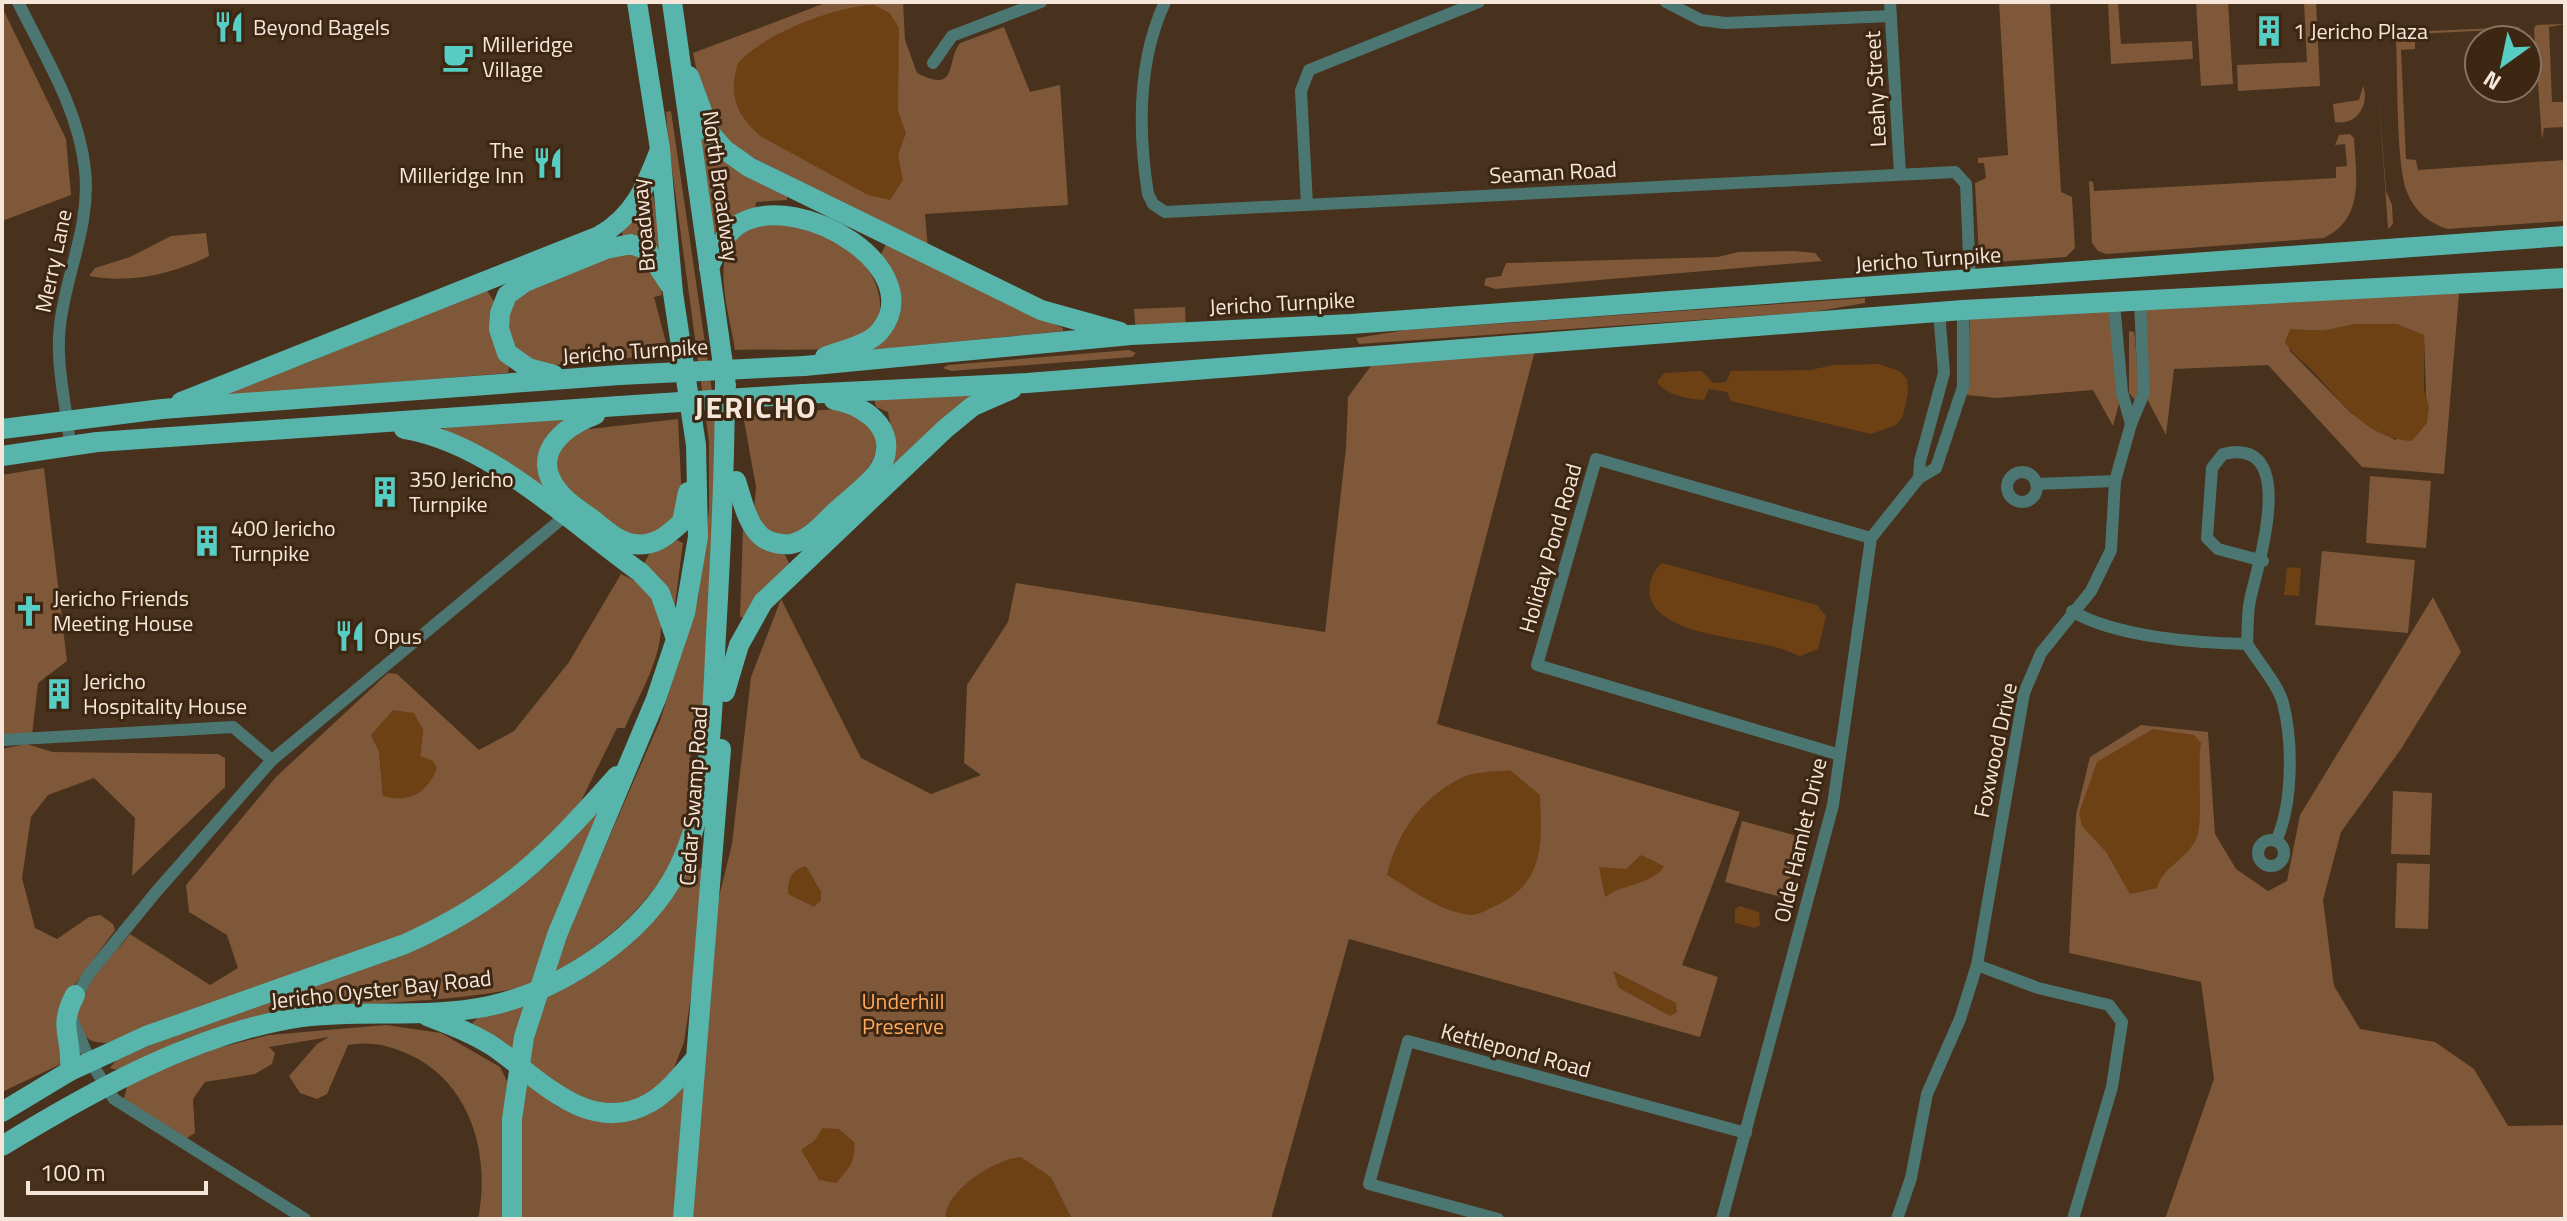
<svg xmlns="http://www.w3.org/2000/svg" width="2567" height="1221" font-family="'Titillium Web',sans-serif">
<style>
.green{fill:#7e5838;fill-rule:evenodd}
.water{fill:#6e4115}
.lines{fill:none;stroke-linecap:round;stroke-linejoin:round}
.street{stroke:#4c7672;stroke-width:12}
.primary{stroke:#57b5ac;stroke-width:20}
.primary-bridge{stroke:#57b5ac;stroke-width:20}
.labels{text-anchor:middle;stroke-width:6;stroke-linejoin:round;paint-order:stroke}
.poi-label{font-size:22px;fill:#f6e6da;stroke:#3d2713;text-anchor:start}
.street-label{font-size:22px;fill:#f6e6da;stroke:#3d2713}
.park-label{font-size:22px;fill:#fea95d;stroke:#3d2713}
.district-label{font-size:30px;font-weight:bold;letter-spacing:2px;fill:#f6e6da;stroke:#3d2713}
</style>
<rect width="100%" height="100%" fill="#48311d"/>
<g class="green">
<path d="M828 2H903L905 40 917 73C959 94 945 63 960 43L1004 27 1030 92 1060 85 1068 205 925 214 928 249 731 146 704 107 693 53Z"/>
<polygon points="1999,2 2050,2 2061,192 2072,197 2075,248 2066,257 1982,263 1979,257 1975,183 1986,178 1984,163 1978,163 1978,158 2008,155"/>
<polygon points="2108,2 2118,2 2121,44 2192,41 2193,59 2111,64"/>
<polygon points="2196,2 2228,2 2233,84 2201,86"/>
<polygon points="2304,2 2316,2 2320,86 2238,91 2237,65 2307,62"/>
<polygon points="2,7 66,139 71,195 2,221"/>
<polygon points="2565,24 2549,27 2552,102 2565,102 2565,127 2544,128 2542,140 2534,29 2536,25"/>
<path d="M2519 27V39L2516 29 2415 34V49L2401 50 2406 159 2416 160 2418 170 2565 160V221L2447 229C2429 223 2414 211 2407 192 2396 163 2398 78 2396 42L2406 32Z"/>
<polygon points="2378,85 2386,191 2392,205 2393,224 2388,229"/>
<path d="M2363 86C2370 103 2358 126 2335 122L2333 104 2359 100Z"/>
<path d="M671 111 719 439 706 705 689 760 701 761C696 785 692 810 684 834 663 895 609 941 556 973L552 968 660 721 698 599 709 511V442L668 139 666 112Z"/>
<polygon points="697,124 787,193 787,200 756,202 755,211 721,233 713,233"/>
<path d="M2350 134 2354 138C2356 177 2365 218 2324 238L2106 254 2098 251 2092 243 2089 181 2093 182 2094 191 2336 178V167L2347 166 2345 144 2335 145 2339 135Z"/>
<polygon points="649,195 653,196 663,256 624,238 621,231"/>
<path d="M778 222C797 228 826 232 842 243 883 271 903 334 839 347 814 352 765 348 735 350 731 318 710 261 737 236 746 228 767 226 778 222Z"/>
<path d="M206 233 209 256C173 274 130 284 89 276L95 268 130 257 171 236Z"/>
<polygon points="886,244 1063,328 1063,331 870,350 885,336 879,258"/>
<path d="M618 251 640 253 659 276 662 295 654 297 669 354 544 366 514 351C494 306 515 296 554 279 575 270 597 261 618 251Z"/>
<polygon points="1795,251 1815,253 1822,261 1495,289 1484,285 1486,278 1501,276 1506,263 1718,257 1738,252"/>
<path d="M2435 287 2459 294 2444 474 2362 467 2268 365 2174 369 2166 435 2144 393 2140 302ZM2305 330 2424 335 2427 423 2395 440 2351 413 2289 350Z"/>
<path d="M486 289 495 303C486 329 492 347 509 367L508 373 219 396V392L304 364Z"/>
<polygon points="1865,298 1865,303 1813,312 1359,344 1356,338 1406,330"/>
<polygon points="2114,303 2122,392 2113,426 2093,390 1997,398 1967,395 1970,310"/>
<polygon points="1185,307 1186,332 1136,335 1134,309"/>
<polygon points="2129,331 2134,332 2135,338 2139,394 2135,400 2129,393"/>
<polygon points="1537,343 1437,724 1740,812 1682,965 1718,977 1700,1037 1349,939 1271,1219 689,1219 716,909 732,844 751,677 781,599 861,758 931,794 981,775 964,763 967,685 1008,622 1016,583 1325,632 1346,448 1348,397 1379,355"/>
<polygon points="1129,350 1136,353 1132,357 951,371 943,368 948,365"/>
<polygon points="990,390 882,479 894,444 888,412 876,407 874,398"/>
<path d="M838 409C930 438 834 503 799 535L764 534 754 510 756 487 743 415Z"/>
<polygon points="566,417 545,489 443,434 444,428"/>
<polygon points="678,419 682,500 680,514 651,537 624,535 563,489 555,475 559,443 580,425 590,429"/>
<polygon points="44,468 67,661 38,683 32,735 2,743 2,475"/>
<polygon points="2370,476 2431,481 2426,548 2366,543"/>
<polygon points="743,529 784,553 790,565 745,617 740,617"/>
<polygon points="677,540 683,543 674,612 642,568 650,552"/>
<polygon points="2322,551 2415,560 2408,633 2315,625"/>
<path d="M621 574C631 579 645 584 652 594 678 635 641 689 625 728H617L580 803 551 838 506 879 398 941 106 1043C94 1043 86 1040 80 1029 64 998 113 957 130 934L210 985 238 968 227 935 189 912 186 885 276 777 388 673 397 674 479 750 514 731 569 662ZM423 730 420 756 383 796 379 751 371 735Z"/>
<polygon points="2433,597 2461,652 2401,749 2341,832 2323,900 2334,986 2360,1029 2435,1042 2474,1069 2508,1126 2565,1125 2565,1219 2165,1219 2214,1079 2201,982 2069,953 2076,815 2090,757 2141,725 2208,732 2215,834 2236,869 2268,891 2287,881 2300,815"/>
<polygon points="26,744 53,752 218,754 225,758 225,787 132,876 135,818 94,778 48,795 31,817 22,878 35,928 57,939 89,917 100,915 113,924 115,930 73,987 61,1064 2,1092 2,749"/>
<polygon points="2393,791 2432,793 2430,855 2391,854"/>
<path d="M598 810 602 813 532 985C431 1010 330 995 229 1026 213 1030 197 1034 182 1040 162 1048 131 1076 110 1068L117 1059 503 899 551 861Z"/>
<polygon points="1742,821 1801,837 1785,898 1725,882"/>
<polygon points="2397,863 2430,864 2428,929 2395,928"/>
<polygon points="688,865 703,870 695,970 684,1042 672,1073 651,1094 621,1106 592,1106 526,1063 543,994 597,966"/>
<polygon points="526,1001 515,1051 472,1023 486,1011"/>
<path d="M386 1025 441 1033 500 1067 510 1087V1219H478C491 1155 471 1082 408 1054 387 1045 371 1041 348 1045L327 1094 317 1099 300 1093 289 1076 317 1044 329 1037 269 1047 275 1053 272 1064 255 1074 205 1082 193 1099 195 1133 185 1139 124 1099 127 1086 133 1080 210 1050 269 1035Z"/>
<polygon points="523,1081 558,1107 593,1120 685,1083 674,1219 521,1219 519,1138"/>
</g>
<g class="water">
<path d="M874 5 890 13 899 28 898 111 906 133 898 155 903 180 890 200 868 195 760 136C736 115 728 94 738 63 764 34 834 6 874 5Z"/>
<path d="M2355 324H2397L2424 335V389L2429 407 2427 423 2412 441C2367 440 2339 399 2311 369 2302 360 2291 353 2285 342L2290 329 2321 331Z"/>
<path d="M1879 364 1899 371 1907 379 1908 392 1903 416 1896 425 1871 434 1731 401 1727 392 1709 389 1704 400C1689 399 1665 395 1657 382L1664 373 1702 371 1713 383 1726 382 1731 371 1810 370 1834 365Z"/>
<path d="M1662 563 1817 605 1826 616 1818 649 1800 656C1791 653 1781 648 1771 646 1739 637 1641 633 1650 584 1652 575 1655 569 1662 563Z"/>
<polygon points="2287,567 2301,568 2299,596 2284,595"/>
<path d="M393 710 414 713 423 730 420 756 433 761 437 768C427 794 409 803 383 796L379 751 371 735Z"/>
<path d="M2153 729 2194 735 2201 743C2197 771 2203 810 2198 833 2193 857 2162 866 2157 888L2130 894 2106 852 2082 826 2079 813 2097 762Z"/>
<path d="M1510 770 1540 795C1542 844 1545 883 1495 906 1488 909 1479 915 1472 915 1442 913 1412 890 1387 875 1397 833 1421 798 1461 778 1474 771 1495 772 1510 770Z"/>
<path d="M1641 855 1664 866C1654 884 1625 883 1605 897L1599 867 1626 869Z"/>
<path d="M806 866 821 892V900L814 907 788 894C788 879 791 870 806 866Z"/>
<polygon points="1740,906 1759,912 1760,925 1755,928 1735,923 1735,909"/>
<polygon points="1613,971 1676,1003 1677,1012 1670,1016 1619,988"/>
<path d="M823 1128 839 1129 854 1142C856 1161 849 1169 836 1183L819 1180 801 1150 814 1141Z"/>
<path d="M1021 1157 1051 1177 1072 1219H946C942 1192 997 1158 1021 1157Z"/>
</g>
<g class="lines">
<g class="street">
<path d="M18 2C44 55 79 110 85 170 91 225 66 273 60 325 55 366 67 406 70 446"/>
<path d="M1165 2C1138 60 1138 131 1148 194L1153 204 1165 212 1955 172 1966 184 1970 279"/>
<polyline points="1666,2 1701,20 1725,23 1891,16"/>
<polyline points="1890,2 1900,174"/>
<polyline points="933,63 952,36 1041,2"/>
<polyline points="1307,205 1301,91 1309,70 1479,2"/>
<polyline points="2114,303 2122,392 2131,424"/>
<circle cx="2022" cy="487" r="15"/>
<polyline points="1919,478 1920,461 1944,373 1939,312"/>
<polyline points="2036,484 2115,481"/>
<path d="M2072 611C2115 637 2197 643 2247 644"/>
<path d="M2247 644C2248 629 2247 614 2250 600 2257 567 2301 435 2223 454L2212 468 2207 538 2218 549 2263 561"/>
<path d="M2247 644C2258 662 2277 683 2283 703 2293 742 2293 805 2276 841"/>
<polyline points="2,740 233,727 272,760"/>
<polyline points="1840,755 1537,665 1596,459 1871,538"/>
<circle cx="2271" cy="853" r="13"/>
<polyline points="1977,965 2024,693 2041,653 2091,591 2111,550 2115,481 2131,424 2144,393 2140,302"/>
<polyline points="73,1001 89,974 156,892 272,760 564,517"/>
<polyline points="72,1019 90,1061 114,1099 305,1219"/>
<polyline points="1498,1219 1369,1184 1408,1041 1746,1133"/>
<polyline points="1722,1219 1833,805 1871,538 1919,478 1936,468 1963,387 1963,310"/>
<polyline points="1897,1219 1911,1178 1927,1094 1960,1019 1977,965 2038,988 2109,1005 2122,1022 2112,1087 2073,1219"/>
</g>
<g class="primary">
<polyline points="672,2 726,386"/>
<polyline points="689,76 710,133 725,150 749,167 1041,310 1120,332"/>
<path d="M709 267C717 251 725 232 741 223 802 190 930 270 880 331 869 345 842 350 825 357"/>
<polyline points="804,366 1131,335 1351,324 2565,236"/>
<polyline points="554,375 528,368 507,353 499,329 500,313 507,295 525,282 606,249 631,244 647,250 670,285"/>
<polyline points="803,394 1027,383 1963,310 2565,278"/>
<path d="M181 402 599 236C634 216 645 188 659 152"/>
<path d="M595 415C563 427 528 455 559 492 567 503 581 511 592 519 605 529 618 542 634 544 655 547 668 535 682 522L688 492"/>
<polyline points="2,429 162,409 620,375"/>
<path d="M404 429C490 443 570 522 640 572L660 593 676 639"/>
<polyline points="2,456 97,442 619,406"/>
<path d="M736 481C742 499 747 525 762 537 770 543 782 545 791 544 810 540 823 523 836 511 849 499 866 487 877 473 903 435 870 406 834 400"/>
<polyline points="725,692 739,645 763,602 945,429 973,406 1012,389"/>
<path d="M427 1016C450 1025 473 1033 494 1047 540 1079 590 1138 651 1102 668 1092 682 1074 695 1059"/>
<path d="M70 1071C73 1035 57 1029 75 995"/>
<path d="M2 1112 70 1071 146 1036 405 944C503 900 547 855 617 776"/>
<path d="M2 1146C92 1091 195 1033 301 1017 363 1009 427 1019 489 1006 562 990 644 936 678 869 713 798 712 711 716 634 721 548 725 462 725 376"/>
<polyline points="512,1219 512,1119 524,1037 557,935 656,699 685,613 698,537 696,445 673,293 660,149 637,2"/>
<polyline points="683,1219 721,749"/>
</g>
<g class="primary-bridge">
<polyline points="620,375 804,366"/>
<polyline points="619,406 803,394"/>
</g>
</g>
<defs>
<symbol id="restaurant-bare" viewBox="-9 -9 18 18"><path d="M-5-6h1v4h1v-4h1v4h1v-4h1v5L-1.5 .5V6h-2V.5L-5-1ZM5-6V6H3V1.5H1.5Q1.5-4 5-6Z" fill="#56cec4" stroke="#3d2713" stroke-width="2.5" paint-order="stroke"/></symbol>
<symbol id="building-bare" viewBox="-9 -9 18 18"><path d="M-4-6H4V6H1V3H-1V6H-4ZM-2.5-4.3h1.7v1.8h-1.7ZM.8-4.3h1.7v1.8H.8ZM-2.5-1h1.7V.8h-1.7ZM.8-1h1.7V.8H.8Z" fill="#56cec4" stroke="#3d2713" stroke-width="2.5" paint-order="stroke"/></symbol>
<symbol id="cafe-bare" viewBox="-9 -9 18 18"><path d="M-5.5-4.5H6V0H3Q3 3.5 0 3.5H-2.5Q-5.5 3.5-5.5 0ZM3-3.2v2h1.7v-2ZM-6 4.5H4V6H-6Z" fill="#56cec4" stroke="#3d2713" stroke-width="2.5" paint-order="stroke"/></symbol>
<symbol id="church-bare" viewBox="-9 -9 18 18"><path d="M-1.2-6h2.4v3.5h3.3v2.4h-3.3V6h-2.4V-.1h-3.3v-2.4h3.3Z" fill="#56cec4" stroke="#3d2713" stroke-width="2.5" paint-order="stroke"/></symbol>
</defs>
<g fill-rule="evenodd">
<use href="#restaurant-bare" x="207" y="5" width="44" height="44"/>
<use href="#building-bare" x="2247" y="9" width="44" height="44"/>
<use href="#cafe-bare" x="436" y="35" width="44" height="44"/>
<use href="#restaurant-bare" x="526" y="141" width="44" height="44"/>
<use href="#building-bare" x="363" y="470" width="44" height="44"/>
<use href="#building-bare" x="185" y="519" width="44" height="44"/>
<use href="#church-bare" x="7" y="589" width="44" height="44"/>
<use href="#restaurant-bare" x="328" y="614" width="44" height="44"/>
<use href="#building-bare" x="37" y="672" width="44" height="44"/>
</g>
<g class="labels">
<g class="poi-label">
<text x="253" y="35">Beyond Bagels</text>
<text x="2293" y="39">1 Jericho Plaza</text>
<text x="482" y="52">Milleridge<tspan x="482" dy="25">Village</tspan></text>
<text x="524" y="158" text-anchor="end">The<tspan x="524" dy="25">Milleridge Inn</tspan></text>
<text x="409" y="487">350 Jericho<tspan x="409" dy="25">Turnpike</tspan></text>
<text x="231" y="536">400 Jericho<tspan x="231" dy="25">Turnpike</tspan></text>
<text x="53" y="606">Jericho Friends<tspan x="53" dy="25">Meeting House</tspan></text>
<text x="374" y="644">Opus</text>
<text x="83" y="689">Jericho<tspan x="83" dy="25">Hospitality House</tspan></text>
</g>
<g class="street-label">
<text transform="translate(1875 89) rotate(-93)" y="8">Leahy Street</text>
<text transform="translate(1553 172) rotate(-3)" y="8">Seaman Road</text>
<text transform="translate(721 186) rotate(82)" y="8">North Broadway</text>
<text transform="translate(643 225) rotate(-95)" y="8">Broadway</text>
<text transform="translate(1928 259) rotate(-4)" y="8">Jericho Turnpike</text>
<text transform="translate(53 261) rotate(-78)" y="8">Merry Lane</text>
<text transform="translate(1282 303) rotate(-3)" y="8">Jericho Turnpike</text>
<text transform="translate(635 351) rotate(-4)" y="8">Jericho Turnpike</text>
<text transform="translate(1550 548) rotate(-74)" y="8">Holiday Pond Road</text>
<text transform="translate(1995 750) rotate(-78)" y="8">Foxwood Drive</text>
<text transform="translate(693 796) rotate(-86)" y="8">Cedar Swamp Road</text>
<text transform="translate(1800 840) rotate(-77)" y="8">Olde Hamlet Drive</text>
<text transform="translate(381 989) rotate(-6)" y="8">Jericho Oyster Bay Road</text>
<text transform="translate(1516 1050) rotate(15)" y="8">Kettlepond Road</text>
</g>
<g class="park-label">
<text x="903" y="1009">Underhill<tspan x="903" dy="25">Preserve</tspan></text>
</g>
<g class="district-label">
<text x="756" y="418">JERICHO</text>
</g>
</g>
<rect width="2567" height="1221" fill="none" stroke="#f6e6da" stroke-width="8"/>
<g transform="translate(2503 64) rotate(213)"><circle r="38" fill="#3d2713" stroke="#877363" stroke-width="2"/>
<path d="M0-6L14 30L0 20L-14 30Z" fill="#56cec4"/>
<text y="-12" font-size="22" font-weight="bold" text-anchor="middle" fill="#f6e6da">N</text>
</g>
<path d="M28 1181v12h178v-12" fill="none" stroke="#f6e6da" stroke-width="4"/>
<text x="40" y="1181" font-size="24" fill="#f6e6da" stroke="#3d2713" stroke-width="6" paint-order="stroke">100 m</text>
</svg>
